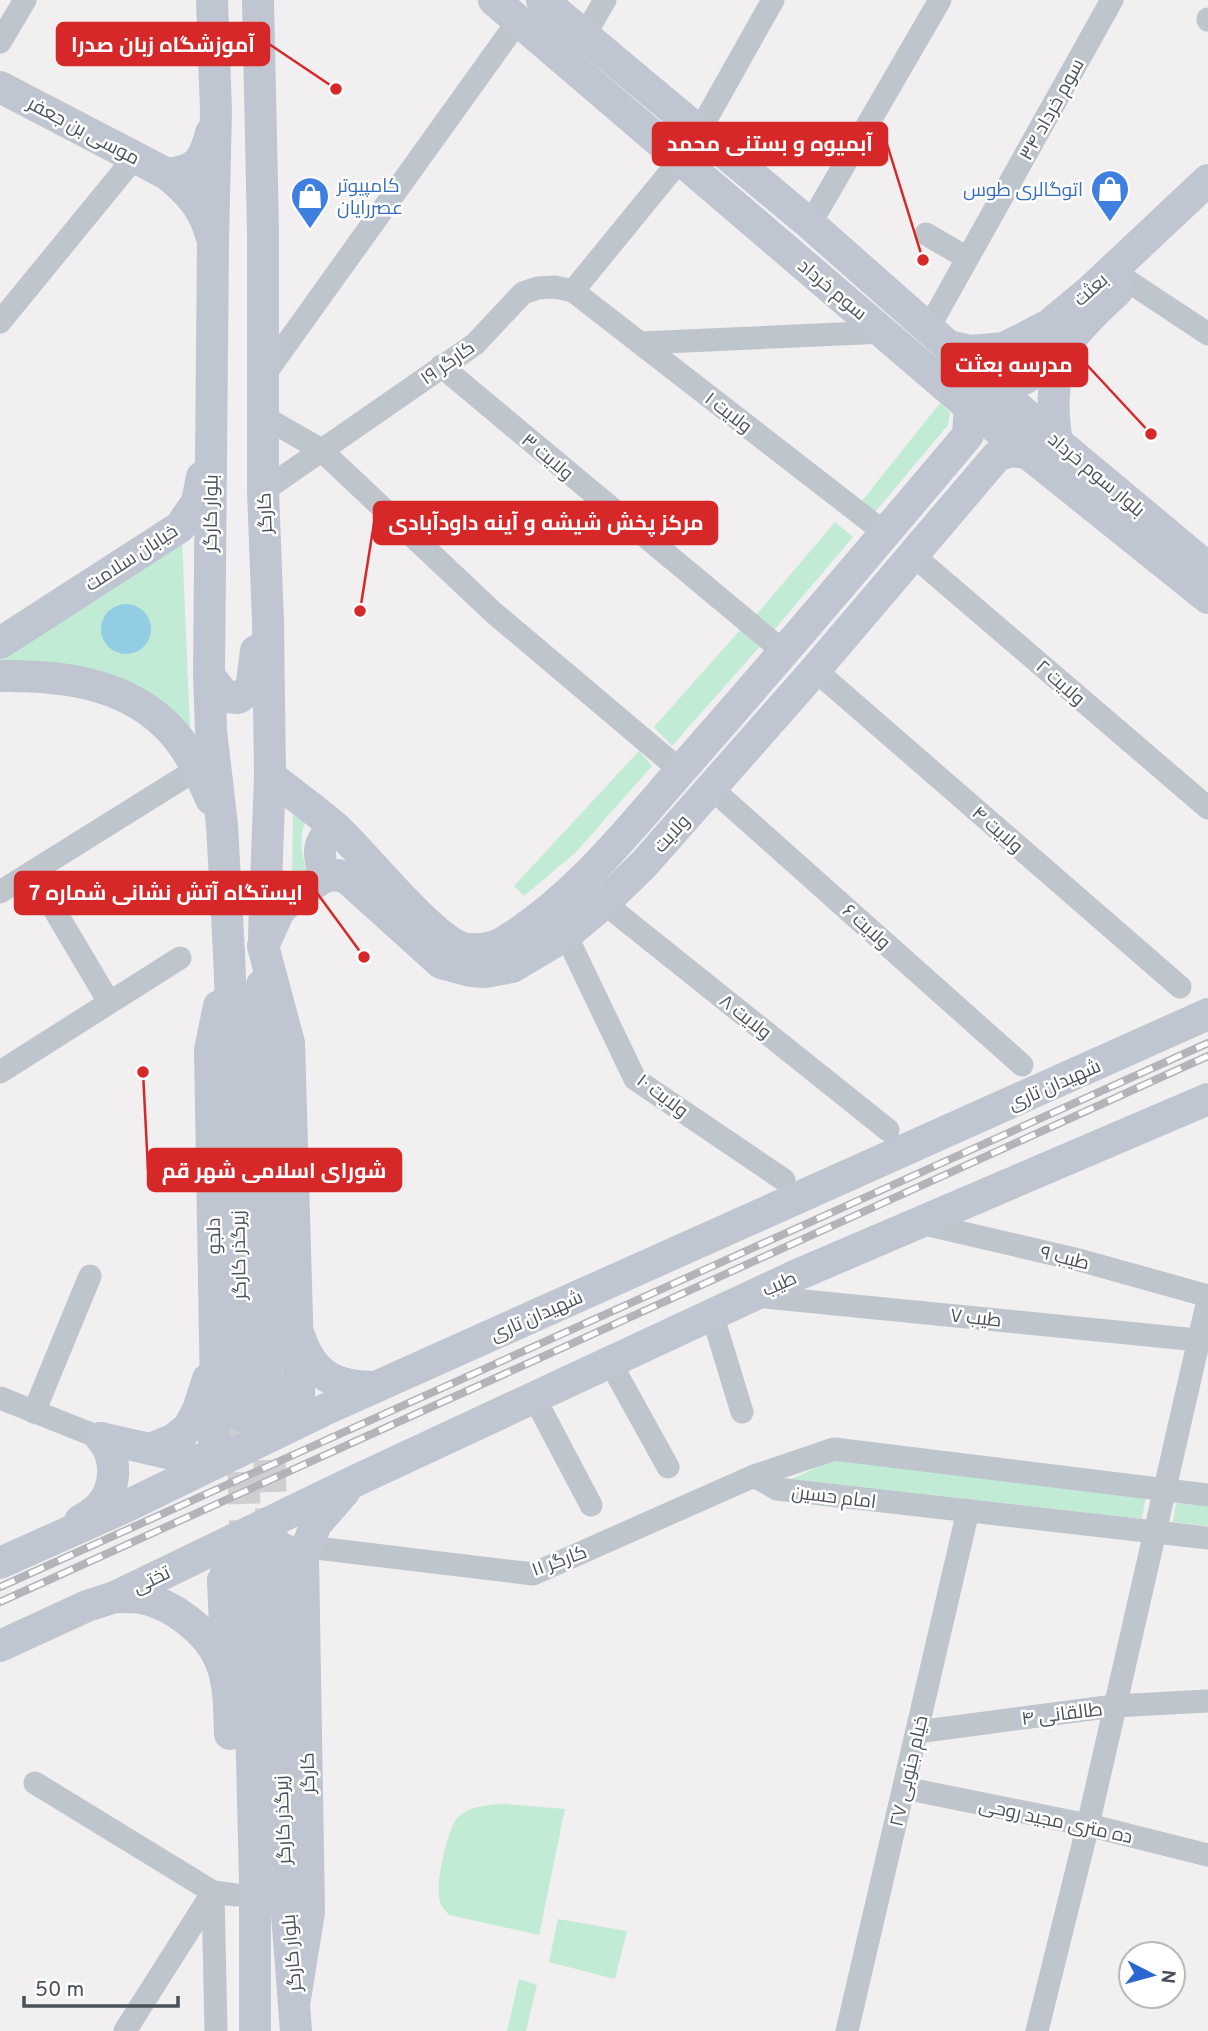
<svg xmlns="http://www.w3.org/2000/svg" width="1208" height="2031" font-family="Overpass,Cairo,sans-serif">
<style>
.green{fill:#c2ebd5}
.water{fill:#92cde4}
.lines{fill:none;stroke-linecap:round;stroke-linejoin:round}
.secondary-tunnel{stroke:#cfcfd1;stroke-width:32;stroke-dasharray:32 16;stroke-linecap:butt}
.street{stroke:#bfc5cd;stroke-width:23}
.secondary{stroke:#bfc6d1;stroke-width:32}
.rail-casing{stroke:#b2b4b9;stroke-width:8}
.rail{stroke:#fff;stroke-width:5;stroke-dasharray:16;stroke-linecap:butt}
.secondary-bridge{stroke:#bfc6d1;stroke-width:32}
.labels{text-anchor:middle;stroke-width:5;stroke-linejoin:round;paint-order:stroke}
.street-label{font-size:19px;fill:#49515b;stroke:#fff}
.shop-label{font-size:19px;fill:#366cbe;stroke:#fff;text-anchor:start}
.leader{fill:none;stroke:#d62828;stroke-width:2.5}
.callout-dot{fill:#d62828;stroke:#fff;stroke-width:2.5}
.callout{fill:#d62828;stroke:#d62828;stroke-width:2.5}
.callout-label{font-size:21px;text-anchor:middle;font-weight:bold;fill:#fff}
</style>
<rect width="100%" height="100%" fill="#f1efef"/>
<g class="green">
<polygon points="940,403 950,412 948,425 875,512 862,501"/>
<polygon points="835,522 853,537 774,630 756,615"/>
<polygon points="182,540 190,728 183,733 0,663 0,652"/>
<polygon points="742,628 762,644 672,746 654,727"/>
<polygon points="639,751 652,766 576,852 524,896 514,886"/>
<path d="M293 805 308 818C298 833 301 853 307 870L292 877Z"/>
<polygon points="837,1458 1146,1495 1142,1519 792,1479"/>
<polygon points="1176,1503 1208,1506 1208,1526 1173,1522"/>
<path d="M505 1804 565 1809 539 1935 449 1915C443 1908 440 1905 439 1896 436 1881 448 1827 458 1817 471 1805 489 1805 505 1804Z"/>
<polygon points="558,1919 627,1931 615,1979 549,1962"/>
<polygon points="519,1979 537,1985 526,2031 507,2031"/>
</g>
<circle class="water" cx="126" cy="629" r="25"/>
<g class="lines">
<g class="secondary-tunnel">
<polyline points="268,1412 272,1546"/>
<polyline points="242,1424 246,1557"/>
</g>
<g class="street">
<polyline points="1208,20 1208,19"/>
<polyline points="584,36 605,0"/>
<polyline points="0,42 25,0"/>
<polyline points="700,130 773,0"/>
<polyline points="810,224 940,0"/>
<polyline points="926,234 967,258"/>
<polyline points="1128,281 1208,334"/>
<polyline points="573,291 680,160"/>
<polyline points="0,322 135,157"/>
<polyline points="928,329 1112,0"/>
<polyline points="641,343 885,332"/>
<polyline points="441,366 784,652"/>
<polyline points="262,378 518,21"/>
<polyline points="262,416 320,449 494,613 680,770"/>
<polyline points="263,491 475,344 523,293 538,288 555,287 573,291 885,533"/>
<polyline points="914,556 1208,808"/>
<polyline points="815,670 1180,987"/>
<polyline points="711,788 1022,1065"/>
<polyline points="32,872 109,1002"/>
<polyline points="0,892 197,769"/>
<polyline points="604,903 888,1130"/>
<polyline points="566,935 635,1079 784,1180"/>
<polyline points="0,1072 180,958"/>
<polyline points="920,1223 1079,1260 1208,1296"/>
<polyline points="755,1296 1208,1341"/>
<polyline points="712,1314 742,1412"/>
<polyline points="610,1362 668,1467"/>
<polyline points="534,1397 591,1505"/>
<polyline points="0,1398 101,1438"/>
<polyline points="34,1412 90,1276"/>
<polyline points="754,1476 777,1489 1208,1538"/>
<polyline points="308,1547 533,1574 754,1476 834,1449 1208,1495"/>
<polyline points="917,1732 1114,1706 1208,1701"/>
<polyline points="35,1783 213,1892 216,2031"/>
<polyline points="904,1788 1088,1825 1208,1855"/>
<polyline points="125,2031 213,1892 236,1895"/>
<polyline points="847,2031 968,1511"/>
<polyline points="1037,2031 1088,1825 1208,1300"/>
</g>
<g class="secondary">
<polyline points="212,0 216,111 213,242 209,676 211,730 222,825 229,953 235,1104 241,1401"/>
<polyline points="258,0 263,230 263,491 268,621 270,776 264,936"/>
<polyline points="494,0 970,407 1208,598"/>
<polyline points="542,0 810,224 1057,442 1208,568"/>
<polyline points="0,87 167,174"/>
<path d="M211 235C204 208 188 191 167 174 197 171 204 161 211 133"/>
<polyline points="1038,336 1014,361 1011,370 1015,376 1024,379 1045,365 1067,344"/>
<polyline points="949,346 971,351 1004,348 1049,325 1091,290 1208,180"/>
<path d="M1057 442C1051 408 1051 373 1069 342 1080 325 1102 305 1117 291"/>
<polyline points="0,643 180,527 197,502 202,477"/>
<path d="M0 676C58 675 122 682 166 725 187 745 200 773 211 799"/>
<polyline points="209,676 226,697 238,698 251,689 256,651"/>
<path d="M270 776C292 794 316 810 337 829 364 853 436 946 468 949 480 950 494 948 504 942 581 895 637 819 696 753 788 648 878 542 968 435L970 407"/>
<path d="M326 876C317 856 316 841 336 828"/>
<polyline points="262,985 267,1394"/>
<path d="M300 1338C313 1376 336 1387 375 1387"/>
<polyline points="300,1421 289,1043 263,946 279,911 295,895 326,876 338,875 348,879 441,963 471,971 485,972 512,967 566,935 604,903 645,863 815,670 997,456 1011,451 1026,453"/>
<polyline points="101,1438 150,1449 173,1440 188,1428 198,1410 208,1379"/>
<polyline points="150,1449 213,1464 216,1394 210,1050 219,1006"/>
<path d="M80 1521C88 1516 97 1511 102 1504 117 1485 117 1455 101 1438"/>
<polyline points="272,1554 284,1875 296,2031"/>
<polyline points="247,1558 255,1879 255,2031"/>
<polyline points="0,1563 123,1508 322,1411 1208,1014"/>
<polyline points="223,1581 227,1667"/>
<path d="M115 1597C124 1597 133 1597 142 1598 172 1604 208 1631 220 1660 230 1683 229 1710 230 1734"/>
<polyline points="0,1646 87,1606 115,1597 355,1481 797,1275 1208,1099"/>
<polyline points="295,1999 309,1912 303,1557 316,1524 344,1492"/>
</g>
<defs>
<g id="rail">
<polyline points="0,1587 1208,1043"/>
<polyline points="0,1602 1208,1056"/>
</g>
</defs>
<use href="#rail" class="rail-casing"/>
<use href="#rail" class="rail"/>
<g class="secondary-bridge">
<path d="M216 1394C243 1433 282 1423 299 1382"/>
<path d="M223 1581C236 1543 275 1533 303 1563"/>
</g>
</g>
<defs>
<symbol id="shop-pin" viewBox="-11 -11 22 30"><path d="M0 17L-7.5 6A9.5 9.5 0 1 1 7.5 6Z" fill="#3f7fe0" stroke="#fff"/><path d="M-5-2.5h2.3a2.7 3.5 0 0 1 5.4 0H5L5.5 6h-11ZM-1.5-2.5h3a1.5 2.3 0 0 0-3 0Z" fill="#fff"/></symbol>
</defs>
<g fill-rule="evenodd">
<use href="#shop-pin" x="1088" y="167" width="44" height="60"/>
<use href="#shop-pin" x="288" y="174" width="44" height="60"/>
</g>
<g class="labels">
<g class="street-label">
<text transform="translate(1051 109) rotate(-61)" y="7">سوم خرداد ۳۴</text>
<text transform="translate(84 130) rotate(28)" y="7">موسی بن جعفر</text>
<text transform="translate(833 289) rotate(40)" y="7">سوم خرداد</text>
<text transform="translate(1090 289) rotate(-42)" y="7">بعثت</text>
<text transform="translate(447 362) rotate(-35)" y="7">کارگر ۱۹</text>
<text transform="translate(729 412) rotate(38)" y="7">ولایت ۱</text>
<text transform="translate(548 456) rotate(40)" y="7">ولایت ۳</text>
<text transform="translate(1097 474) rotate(40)" y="7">بلوار سوم خرداد</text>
<text transform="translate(210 513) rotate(-89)" y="7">بلوار کارگر</text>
<text transform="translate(264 513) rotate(-92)" y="7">کارگر</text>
<text transform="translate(131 557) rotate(-33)" y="7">خیابان سلامت</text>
<text transform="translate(1061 682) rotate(41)" y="7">ولایت ۲</text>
<text transform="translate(998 829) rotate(41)" y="7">ولایت ۴</text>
<text transform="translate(671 833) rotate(-48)" y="7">ولایت</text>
<text transform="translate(867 926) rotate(42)" y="7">ولایت ۶</text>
<text transform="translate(746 1016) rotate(38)" y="7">ولایت ۸</text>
<text transform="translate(1054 1084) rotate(-24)" y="7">شهیدان تاری</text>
<text transform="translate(663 1095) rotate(37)" y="7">ولایت ۱۰</text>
<text transform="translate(213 1236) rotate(-91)" y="7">دلجو</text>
<text transform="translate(238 1255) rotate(-91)" y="7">زیرگذر کارگر</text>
<text transform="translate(1065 1257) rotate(14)" y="7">طیب ۹</text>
<text transform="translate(779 1283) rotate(-24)" y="7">طیب</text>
<text transform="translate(536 1315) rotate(-24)" y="7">شهیدان تاری</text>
<text transform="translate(976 1317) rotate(6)" y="7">طیب ۷</text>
<text transform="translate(834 1496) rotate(7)" y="7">امام حسین</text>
<text transform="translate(559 1560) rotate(-20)" y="7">کارگر ۱۱</text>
<text transform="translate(151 1579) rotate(-26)" y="7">تختی</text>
<text transform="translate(1062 1713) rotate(-7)" y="7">طالقانی ۴</text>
<text transform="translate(908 1771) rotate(-77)" y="7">خیام جنوبی ۲۷</text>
<text transform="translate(307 1773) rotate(-91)" y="7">کارگر</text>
<text transform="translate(282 1820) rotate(-92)" y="7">زیرگذر کارگر</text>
<text transform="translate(1056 1820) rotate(12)" y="7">ده متری مجید روحی</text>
<text transform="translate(291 1953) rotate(-95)" y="7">بلوار کارگر</text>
</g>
<g class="shop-label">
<text x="337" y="192">کامپیوتر<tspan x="337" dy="22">عصررایان</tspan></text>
<text x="1083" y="196" text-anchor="end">اتوگالری طوس</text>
</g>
</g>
<path class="leader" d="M336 89L269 44M923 260L887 144M1151 434L1087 365M360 611L374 523M364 957L317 893M143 1072L148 1170"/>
<g class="callout-dot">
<circle cx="336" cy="89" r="7"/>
<circle cx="923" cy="260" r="7"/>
<circle cx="1151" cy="434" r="7"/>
<circle cx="360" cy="611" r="7"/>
<circle cx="364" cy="957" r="7"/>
<circle cx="143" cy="1072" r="7"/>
</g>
<g class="callout">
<rect x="57" y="23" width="212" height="42" rx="7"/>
<rect x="653" y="123" width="234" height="42" rx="7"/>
<rect x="942" y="344" width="145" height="42" rx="7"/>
<rect x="374" y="502" width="343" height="42" rx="7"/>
<rect x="15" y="872" width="302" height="42" rx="7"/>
<rect x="148" y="1149" width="253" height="42" rx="7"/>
</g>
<g class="callout-label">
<text x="163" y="52">آموزشگاه زبان صدرا</text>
<text x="770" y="151">آبمیوه و بستنی محمد</text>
<text x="1014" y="372">مدرسه بعثت</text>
<text x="546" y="530">مرکز پخش شیشه و آینه داودآبادی</text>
<text x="166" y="900">ایستگاه آتش نشانی شماره 7</text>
<text x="274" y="1178">شورای اسلامی شهر قم</text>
</g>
<g transform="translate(1152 1975) rotate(96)"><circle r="33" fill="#ffffff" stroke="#b6b9bd" stroke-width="2"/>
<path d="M0-5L12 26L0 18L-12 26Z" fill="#2966d2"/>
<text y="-10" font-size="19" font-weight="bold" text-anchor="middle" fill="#49515b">N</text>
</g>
<path d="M24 1996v10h154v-10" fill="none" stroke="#49515b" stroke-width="3.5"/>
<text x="35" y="1996" font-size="21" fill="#49515b" stroke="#ffffff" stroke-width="5" paint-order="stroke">50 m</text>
</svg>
